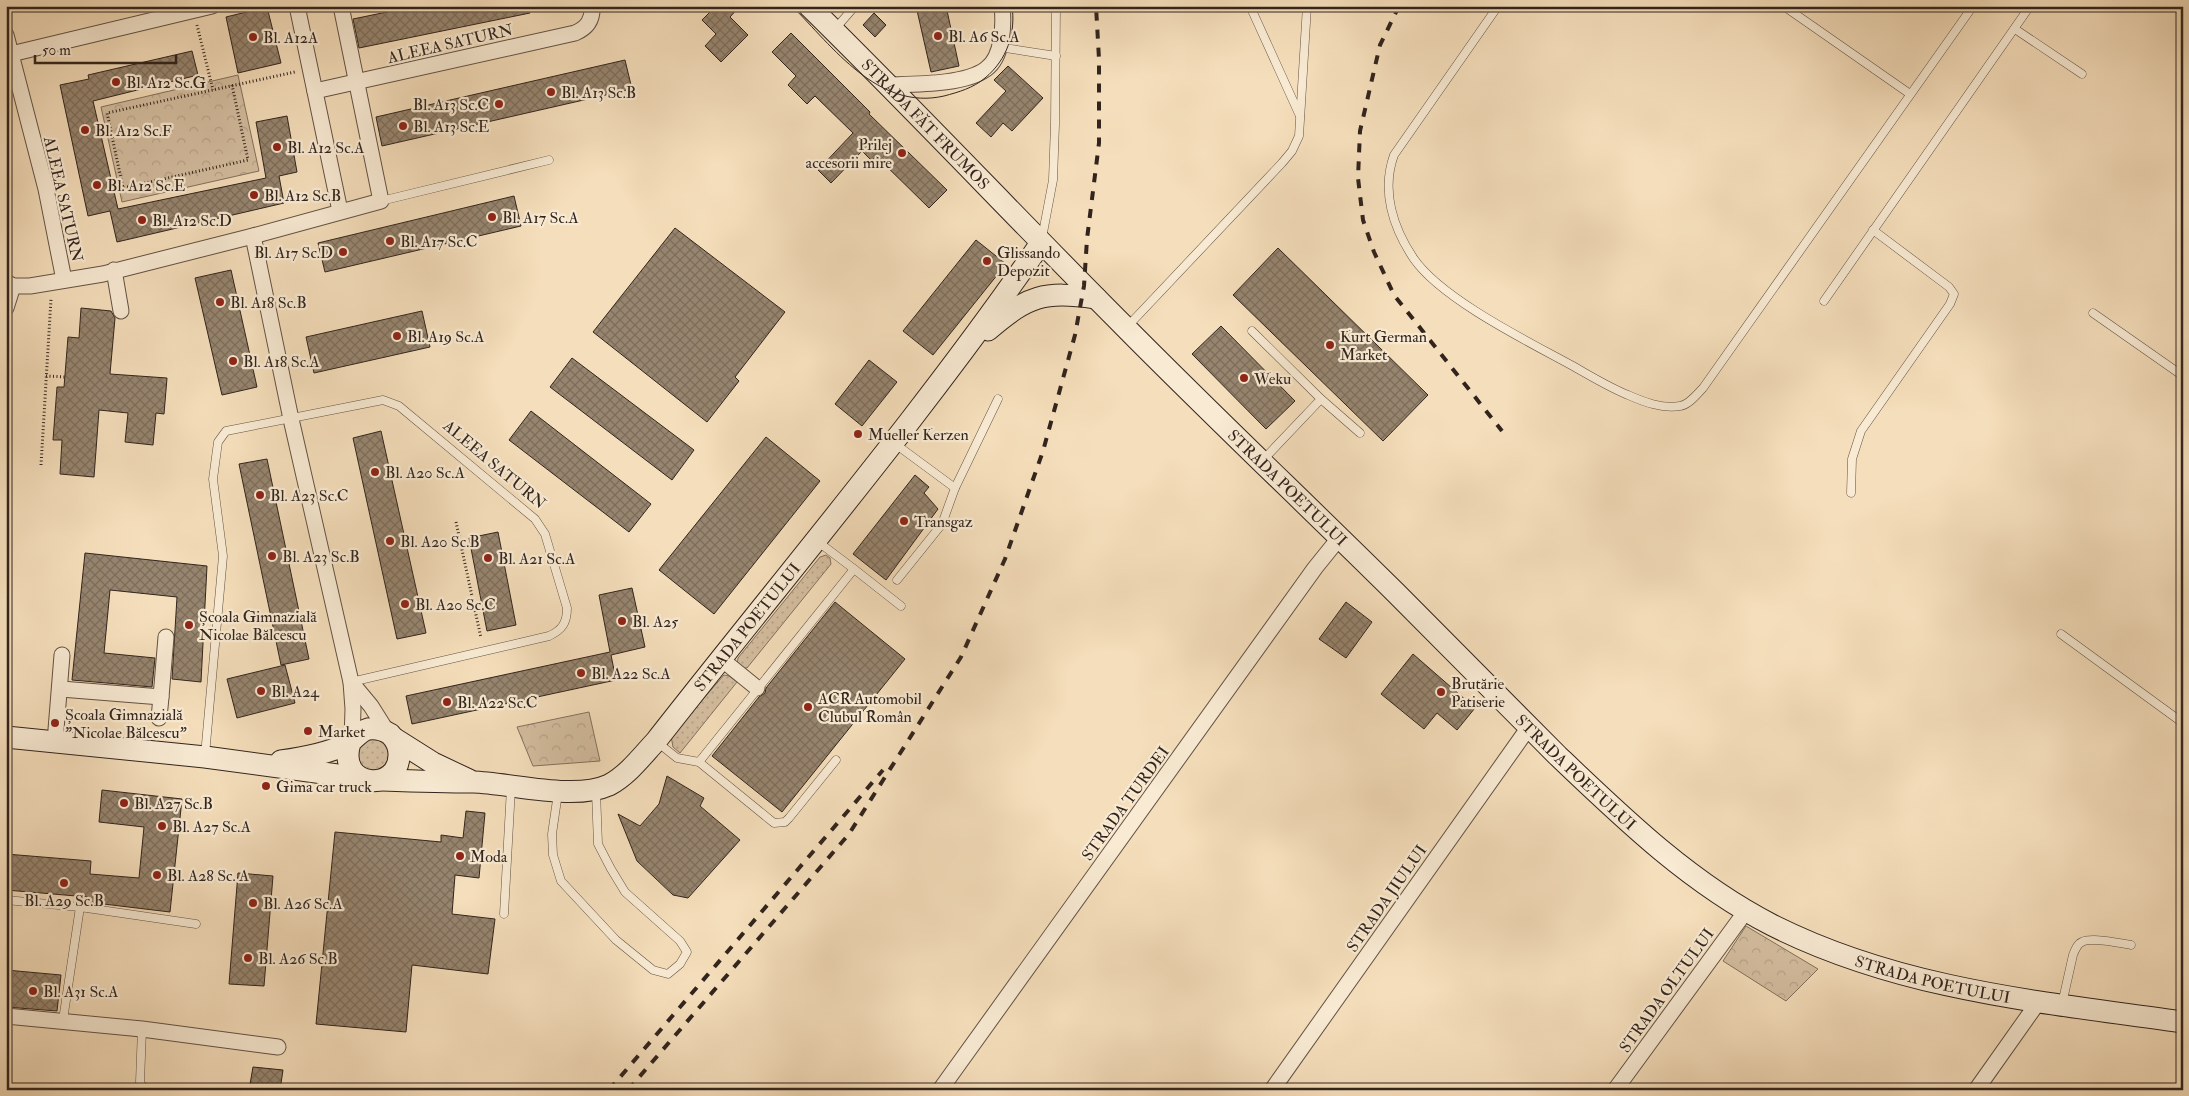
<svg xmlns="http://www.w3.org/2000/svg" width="2189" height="1096" font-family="'IM FELL Double Pica',serif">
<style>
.grass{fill:url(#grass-dots);stroke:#83715e}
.forest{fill:url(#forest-crowns);stroke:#83715e}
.building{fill:url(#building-cross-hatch);stroke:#32241d}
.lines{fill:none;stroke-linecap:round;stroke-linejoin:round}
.lane-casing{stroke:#635244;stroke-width:9}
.street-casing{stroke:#635244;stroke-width:17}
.secondary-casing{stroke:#32241d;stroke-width:23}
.path{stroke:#32241d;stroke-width:3;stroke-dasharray:1 2.5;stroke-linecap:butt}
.lane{stroke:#f8ead3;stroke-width:8}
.street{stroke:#f8ead3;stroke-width:15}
.secondary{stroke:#f8ead3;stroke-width:21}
.tram{stroke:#32241d;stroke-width:1}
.rail{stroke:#32241d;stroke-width:4;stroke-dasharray:9 9;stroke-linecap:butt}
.poi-dot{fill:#8f2418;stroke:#f8ead3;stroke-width:2}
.labels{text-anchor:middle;stroke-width:4.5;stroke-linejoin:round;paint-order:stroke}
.poi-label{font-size:16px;fill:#32241d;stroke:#f8ead3;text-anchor:start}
.street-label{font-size:16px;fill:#32241d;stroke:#f8ead3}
</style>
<defs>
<pattern id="grass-dots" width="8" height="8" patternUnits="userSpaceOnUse" patternTransform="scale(1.25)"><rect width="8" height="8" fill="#d4bea0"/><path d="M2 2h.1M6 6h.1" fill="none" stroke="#b6a389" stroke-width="1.8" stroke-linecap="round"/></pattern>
<pattern id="forest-crowns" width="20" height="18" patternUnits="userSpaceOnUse" patternTransform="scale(1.25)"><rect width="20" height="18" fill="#d4bea0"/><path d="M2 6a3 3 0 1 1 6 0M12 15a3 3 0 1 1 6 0" fill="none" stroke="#b6a389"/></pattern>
<pattern id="building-cross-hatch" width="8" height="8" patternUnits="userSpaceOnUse" patternTransform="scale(1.25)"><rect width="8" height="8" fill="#97856f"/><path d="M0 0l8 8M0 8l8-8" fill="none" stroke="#7c6d5b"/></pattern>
</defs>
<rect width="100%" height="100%" fill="#f5debb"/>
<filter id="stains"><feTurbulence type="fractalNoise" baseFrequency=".004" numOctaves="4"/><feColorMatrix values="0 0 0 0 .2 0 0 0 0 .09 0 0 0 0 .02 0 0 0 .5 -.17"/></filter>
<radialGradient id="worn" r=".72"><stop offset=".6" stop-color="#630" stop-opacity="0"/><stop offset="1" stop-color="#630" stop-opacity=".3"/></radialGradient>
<g class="grass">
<polygon points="826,555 830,558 831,564 747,668 741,668 737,665 738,658 820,557"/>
<polygon points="724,675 729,676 737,682 680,753 673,747 671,736"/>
<circle cx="373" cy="754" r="16"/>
</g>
<g class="forest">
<polygon points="238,75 259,171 122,202 101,107"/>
<polygon points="589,712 600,761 533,766 517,727"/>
<polygon points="1746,926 1818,969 1786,1001 1723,961"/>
</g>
<g class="building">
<polygon points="416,6 529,6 530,13 359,48 353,19"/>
<polygon points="716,6 740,6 730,17 748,35 721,62 705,46 716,34 702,20"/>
<polygon points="916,6 946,6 959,66 931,72"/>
<polygon points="267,7 281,63 238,73 226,17"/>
<polygon points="874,13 886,25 875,37 863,25"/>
<polygon points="791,33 870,112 869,114 947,190 929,208 876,156 872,161 862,151 831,183 818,170 853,133 815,96 807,104 788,85 796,76 772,52"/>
<polygon points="192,51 198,75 93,101 118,209 266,178 256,122 287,116 297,172 279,176 284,203 117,242 110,211 88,216 60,85 89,79 88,75"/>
<polygon points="625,60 632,89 382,146 376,117"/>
<polygon points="1008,66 1043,98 1012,131 1003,123 991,137 976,123 1006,91 994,80"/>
<polygon points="514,196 521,226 325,272 318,243"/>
<polygon points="675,228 785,312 735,377 739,381 707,422 593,332"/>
<polygon points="976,240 1006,264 933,355 903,331"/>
<polygon points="1278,248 1428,395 1383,441 1233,295"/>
<polygon points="231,270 257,387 222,395 195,278"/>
<polygon points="81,308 111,311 115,318 110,374 167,378 164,414 156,413 153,445 125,442 128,413 99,410 94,477 60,474 62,440 53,440 57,387 64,387 68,337 79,338"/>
<polygon points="422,311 430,347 314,373 306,337"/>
<polygon points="1221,326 1295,401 1266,429 1192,354"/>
<polygon points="572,358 694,450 672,480 550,387"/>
<polygon points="869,360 897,382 862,426 835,404"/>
<polygon points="531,411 651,504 629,532 509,440"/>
<polygon points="381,431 426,633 397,639 353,438"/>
<polygon points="766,437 820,481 714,614 659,570"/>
<polygon points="267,459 309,659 281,665 239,464"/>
<polygon points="915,475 929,487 924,493 938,509 886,580 853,554"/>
<polygon points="498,532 516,625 487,631 469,538"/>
<polygon points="85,553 207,566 201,682 172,679 177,597 110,590 104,653 155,658 152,687 72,680"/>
<polygon points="632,588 645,647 611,655 616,680 412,724 406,696 610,652 599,595"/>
<polygon points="835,602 905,659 782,812 712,756 759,697 765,693 766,688"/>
<polygon points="1346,602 1372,622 1346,658 1319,639"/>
<polygon points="1413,654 1475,708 1457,730 1437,713 1424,729 1381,694"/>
<polygon points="285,665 295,703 237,718 227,679"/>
<polygon points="667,776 704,798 700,806 740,840 688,898 673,895 637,861 618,814 640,826 659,804"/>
<polygon points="102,790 182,799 170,912 87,902 88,897 6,890 6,854 91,861 90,874 139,878 144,827 99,822"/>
<polygon points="466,811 485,813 479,878 455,875 452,914 495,919 488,974 412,965 406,1032 316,1024 335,832 441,842 441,835 463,838"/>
<polygon points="238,873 273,876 264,986 229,984"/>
<polygon points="6,970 61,975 57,1011 6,1007"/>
<polygon points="253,1067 283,1070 280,1090 249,1090"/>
</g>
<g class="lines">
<defs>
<g id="lane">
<polyline points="1250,6 1300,116"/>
<path d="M1498 6 1394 155C1381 191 1393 228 1414 259 1442 299 1527 341 1571 365 1589 375 1608 387 1628 395 1644 402 1662 409 1680 406 1689 405 1697 394 1703 388L1973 6"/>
<polyline points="2176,6 2183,13"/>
<polyline points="1788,9 1910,94"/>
<polyline points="835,29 855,6"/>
<polyline points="2015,29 2082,74"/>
<polyline points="999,47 1056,56"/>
<polyline points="381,201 549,160"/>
<polyline points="1042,238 1053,180 1055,124 1056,6"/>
<polyline points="1824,301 2030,6"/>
<polyline points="2093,313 2183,376"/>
<polyline points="1127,327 1282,163 1292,151 1299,136 1307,6"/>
<polyline points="1252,331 1321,399 1263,460"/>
<polyline points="1321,399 1360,433"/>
<polyline points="894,443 955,488 942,524 897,580"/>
<polyline points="955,488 998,399"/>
<polyline points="1851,493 1852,459 1861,431 1950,304 1954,294 1949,287 1873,230"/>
<polyline points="817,541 854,569"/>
<polyline points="2061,634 2183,723"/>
<polyline points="657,742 677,758 699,762 774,823 785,822 789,818 836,760"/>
<path d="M205 755 223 556 213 479 218 442 226 431 383 400 399 406 535 519 545 534 567 608C567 623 562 630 549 636L351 682"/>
<polyline points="699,762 854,569 901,606"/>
<polyline points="558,793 552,834 553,855 561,881 616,940 653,970 668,974 680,964 687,952 680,941 625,892 611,869 598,844 596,792"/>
<polyline points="6,900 80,907"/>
<polyline points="504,914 511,788"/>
<path d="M2062 1004 2073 955C2075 950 2077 944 2082 942 2091 937 2120 943 2131 945"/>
<polyline points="63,1020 80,907 196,924"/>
<polyline points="142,1029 140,1082 144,1090"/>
</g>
<g id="street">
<polyline points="297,6 340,211"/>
<polyline points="6,35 46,189 64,280"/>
<polyline points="11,54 212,6"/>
<path d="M887 85C914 84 965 85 986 69 1003 57 1004 24 1002 6"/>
<path d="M315 91 575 33C587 28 593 20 592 6"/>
<polyline points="253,236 291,419 351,682 353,709 352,740"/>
<polyline points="114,270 121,311"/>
<polyline points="6,282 13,286 30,286 103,274 253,236 381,201 341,6"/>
<polyline points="6,308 13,286"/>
<polyline points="720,658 757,688"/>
<polyline points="351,682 371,706 388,733"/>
<polyline points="61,689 161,697 166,637"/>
<polyline points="159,718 161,697"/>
<polyline points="55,742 62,655"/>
<polyline points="6,1016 142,1029 278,1047"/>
<polyline points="940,1090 1315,568 1340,537"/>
<polyline points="1272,1090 1529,727"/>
<polyline points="1615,1090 1746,911"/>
<polyline points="1976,1090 2039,1001"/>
</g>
<g id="secondary">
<path id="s1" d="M809 6C916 111 1019 221 1125 327 1214 417 1306 504 1396 593 1450 648 1504 702 1558 756 1624 819 1690 883 1772 925 1901 990 2042 1002 2183 1022"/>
<path d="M988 330C1029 295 1043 291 1096 298"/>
<polyline points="6,737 205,757 360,778"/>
<polyline points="395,739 433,763 469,780"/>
<path d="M281 761C304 758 326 754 347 744 355 740 358 732 368 729 375 728 384 730 390 734 396 740 399 746 399 754 400 793 336 789 350 743"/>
<path id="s2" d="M382 780C412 781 442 782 473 782 511 783 574 801 609 785 628 775 642 756 656 741 785 576 922 415 1041 243"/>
</g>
</defs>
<use href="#lane" class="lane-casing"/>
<use href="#street" class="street-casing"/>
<use href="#secondary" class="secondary-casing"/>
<g class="path">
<polyline points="197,25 213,90"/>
<polyline points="232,85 248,160 123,188 107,113 295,72"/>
<polyline points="46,376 65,377"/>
<polyline points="41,465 51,299"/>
<polyline points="456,522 481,638"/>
</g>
<use href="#lane" class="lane"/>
<use href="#street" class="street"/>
<use href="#secondary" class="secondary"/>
<path class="tram" d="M792 6C833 47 878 111 944 96 959 92 973 88 985 78 1007 60 1016 33 1012 6"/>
<g class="rail">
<polyline points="1399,6 1380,45 1360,131 1358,178 1363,220 1374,252 1394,295 1502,431"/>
<polyline points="609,1090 883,770"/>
<polyline points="628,1090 849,834 961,657 1005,559 1043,451 1075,335 1084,286 1087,239 1099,143 1099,59 1096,6"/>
</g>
</g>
<g class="poi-dot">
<circle cx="938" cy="36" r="5"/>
<circle cx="253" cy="37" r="5"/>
<circle cx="116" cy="82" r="5"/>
<circle cx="551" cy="92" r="5"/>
<circle cx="499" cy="104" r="5"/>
<circle cx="403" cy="126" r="5"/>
<circle cx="85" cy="130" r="5"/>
<circle cx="277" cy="147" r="5"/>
<circle cx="902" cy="153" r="5"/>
<circle cx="97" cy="185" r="5"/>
<circle cx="254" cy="195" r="5"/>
<circle cx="492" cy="217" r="5"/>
<circle cx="142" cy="220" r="5"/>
<circle cx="390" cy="241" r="5"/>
<circle cx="343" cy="252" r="5"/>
<circle cx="987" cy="261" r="5"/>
<circle cx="220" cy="302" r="5"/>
<circle cx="397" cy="336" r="5"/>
<circle cx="1330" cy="345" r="5"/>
<circle cx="233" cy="361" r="5"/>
<circle cx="1244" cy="378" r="5"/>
<circle cx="858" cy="434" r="5"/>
<circle cx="375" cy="472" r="5"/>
<circle cx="260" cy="495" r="5"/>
<circle cx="904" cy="521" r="5"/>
<circle cx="390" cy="541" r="5"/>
<circle cx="272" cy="556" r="5"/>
<circle cx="488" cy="558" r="5"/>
<circle cx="405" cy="604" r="5"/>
<circle cx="622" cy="621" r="5"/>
<circle cx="189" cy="625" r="5"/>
<circle cx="581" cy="673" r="5"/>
<circle cx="261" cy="691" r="5"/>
<circle cx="1441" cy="692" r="5"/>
<circle cx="447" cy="702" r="5"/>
<circle cx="808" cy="707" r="5"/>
<circle cx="55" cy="723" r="5"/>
<circle cx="308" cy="731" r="5"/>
<circle cx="266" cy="786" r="5"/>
<circle cx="124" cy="803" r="5"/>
<circle cx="162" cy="826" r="5"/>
<circle cx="460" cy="856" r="5"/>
<circle cx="157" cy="875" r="5"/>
<circle cx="64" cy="883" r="5"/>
<circle cx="253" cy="903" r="5"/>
<circle cx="248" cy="958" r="5"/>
<circle cx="33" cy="991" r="5"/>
</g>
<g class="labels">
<g class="poi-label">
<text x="948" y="42">Bl. A6 Sc.A</text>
<text x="263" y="43">Bl. A12A</text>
<text x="126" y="88">Bl. A12 Sc.G</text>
<text x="561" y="98">Bl. A13 Sc.B</text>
<text x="489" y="110" text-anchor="end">Bl. A13 Sc.C</text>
<text x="413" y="132">Bl. A13 Sc.E</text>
<text x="95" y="136">Bl. A12 Sc.F</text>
<text x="892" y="150" text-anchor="end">Prilej<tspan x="892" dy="18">accesorii mire</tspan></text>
<text x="287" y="153">Bl. A12 Sc.A</text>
<text x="107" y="191">Bl. A12 Sc.E</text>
<text x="264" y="201">Bl. A12 Sc.B</text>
<text x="502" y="223">Bl. A17 Sc.A</text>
<text x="152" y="226">Bl. A12 Sc.D</text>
<text x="400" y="247">Bl. A17 Sc.C</text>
<text x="333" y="258" text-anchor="end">Bl. A17 Sc.D</text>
<text x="997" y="258">Glissando<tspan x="997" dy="18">Depozit</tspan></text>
<text x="230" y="308">Bl. A18 Sc.B</text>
<text x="407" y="342">Bl. A19 Sc.A</text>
<text x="1340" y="342">Kurt German<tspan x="1340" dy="18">Market</tspan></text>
<text x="243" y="367">Bl. A18 Sc.A</text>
<text x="1254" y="384">Weku</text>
<text x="868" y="440">Mueller Kerzen</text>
<text x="385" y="478">Bl. A20 Sc.A</text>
<text x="270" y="501">Bl. A23 Sc.C</text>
<text x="914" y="527">Transgaz</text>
<text x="400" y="547">Bl. A20 Sc.B</text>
<text x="282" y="562">Bl. A23 Sc.B</text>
<text x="498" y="564">Bl. A21 Sc.A</text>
<text x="415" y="610">Bl. A20 Sc.C</text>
<text x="199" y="622">Școala Gimnazială<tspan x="199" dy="18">Nicolae Bălcescu</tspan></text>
<text x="632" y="627">Bl. A25</text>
<text x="591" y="679">Bl. A22 Sc.A</text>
<text x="1451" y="689">Brutărie<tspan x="1451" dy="18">Patiserie</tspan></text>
<text x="271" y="697">Bl. A24</text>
<text x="818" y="704">ACR Automobil<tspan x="818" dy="18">Clubul Român</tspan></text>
<text x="457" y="708">Bl. A22 Sc.C</text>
<text x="65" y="720">Școala Gimnazială<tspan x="65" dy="18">"Nicolae Bălcescu"</tspan></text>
<text x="318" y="737">Market</text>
<text x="276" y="792">Gima car truck</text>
<text x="134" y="809">Bl. A27 Sc.B</text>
<text x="172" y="832">Bl. A27 Sc.A</text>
<text x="470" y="862">Moda</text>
<text x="167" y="881">Bl. A28 Sc. A</text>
<text x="64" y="906" text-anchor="middle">Bl. A29 Sc.B</text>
<text x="263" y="909">Bl. A26 Sc.A</text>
<text x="258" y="964">Bl. A26 Sc.B</text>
<text x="43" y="997">Bl. A31 Sc.A</text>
</g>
<g class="street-label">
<text transform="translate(450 43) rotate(-13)" y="6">ALEEA SATURN</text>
<text dy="6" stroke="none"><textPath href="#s1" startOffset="166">STRADA FĂT FRUMOS</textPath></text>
<text transform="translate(64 199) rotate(77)" y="6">ALEEA SATURN</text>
<text transform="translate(495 464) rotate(40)" y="6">ALEEA SATURN</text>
<text dy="6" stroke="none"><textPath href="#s1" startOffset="679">STRADA POETULUI</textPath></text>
<text dy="6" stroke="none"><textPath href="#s2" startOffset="439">STRADA POETULUI</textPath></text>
<text dy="6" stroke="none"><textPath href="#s1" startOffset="1084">STRADA POETULUI</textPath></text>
<text transform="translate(1125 803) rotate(-54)" y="6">STRADA TURDEI</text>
<text transform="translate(1386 898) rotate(-55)" y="6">STRADA JIULUI</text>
<text dy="6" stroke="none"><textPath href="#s1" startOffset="1504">STRADA POETULUI</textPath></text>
<text transform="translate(1666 990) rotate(-54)" y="6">STRADA OLTULUI</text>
</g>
</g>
<rect width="2189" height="1096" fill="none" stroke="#f5debb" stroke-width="25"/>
<rect x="8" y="8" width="2174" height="1081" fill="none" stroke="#32241d" stroke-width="2.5"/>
<rect x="12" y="12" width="2164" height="1071" fill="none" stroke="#32241d"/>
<path d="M35 55v8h141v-8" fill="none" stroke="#32241d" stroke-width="2.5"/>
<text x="42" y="55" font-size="15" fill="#32241d" stroke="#f8ead3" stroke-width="4" paint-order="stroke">50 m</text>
<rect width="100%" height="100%" filter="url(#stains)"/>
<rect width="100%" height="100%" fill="url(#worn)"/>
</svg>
